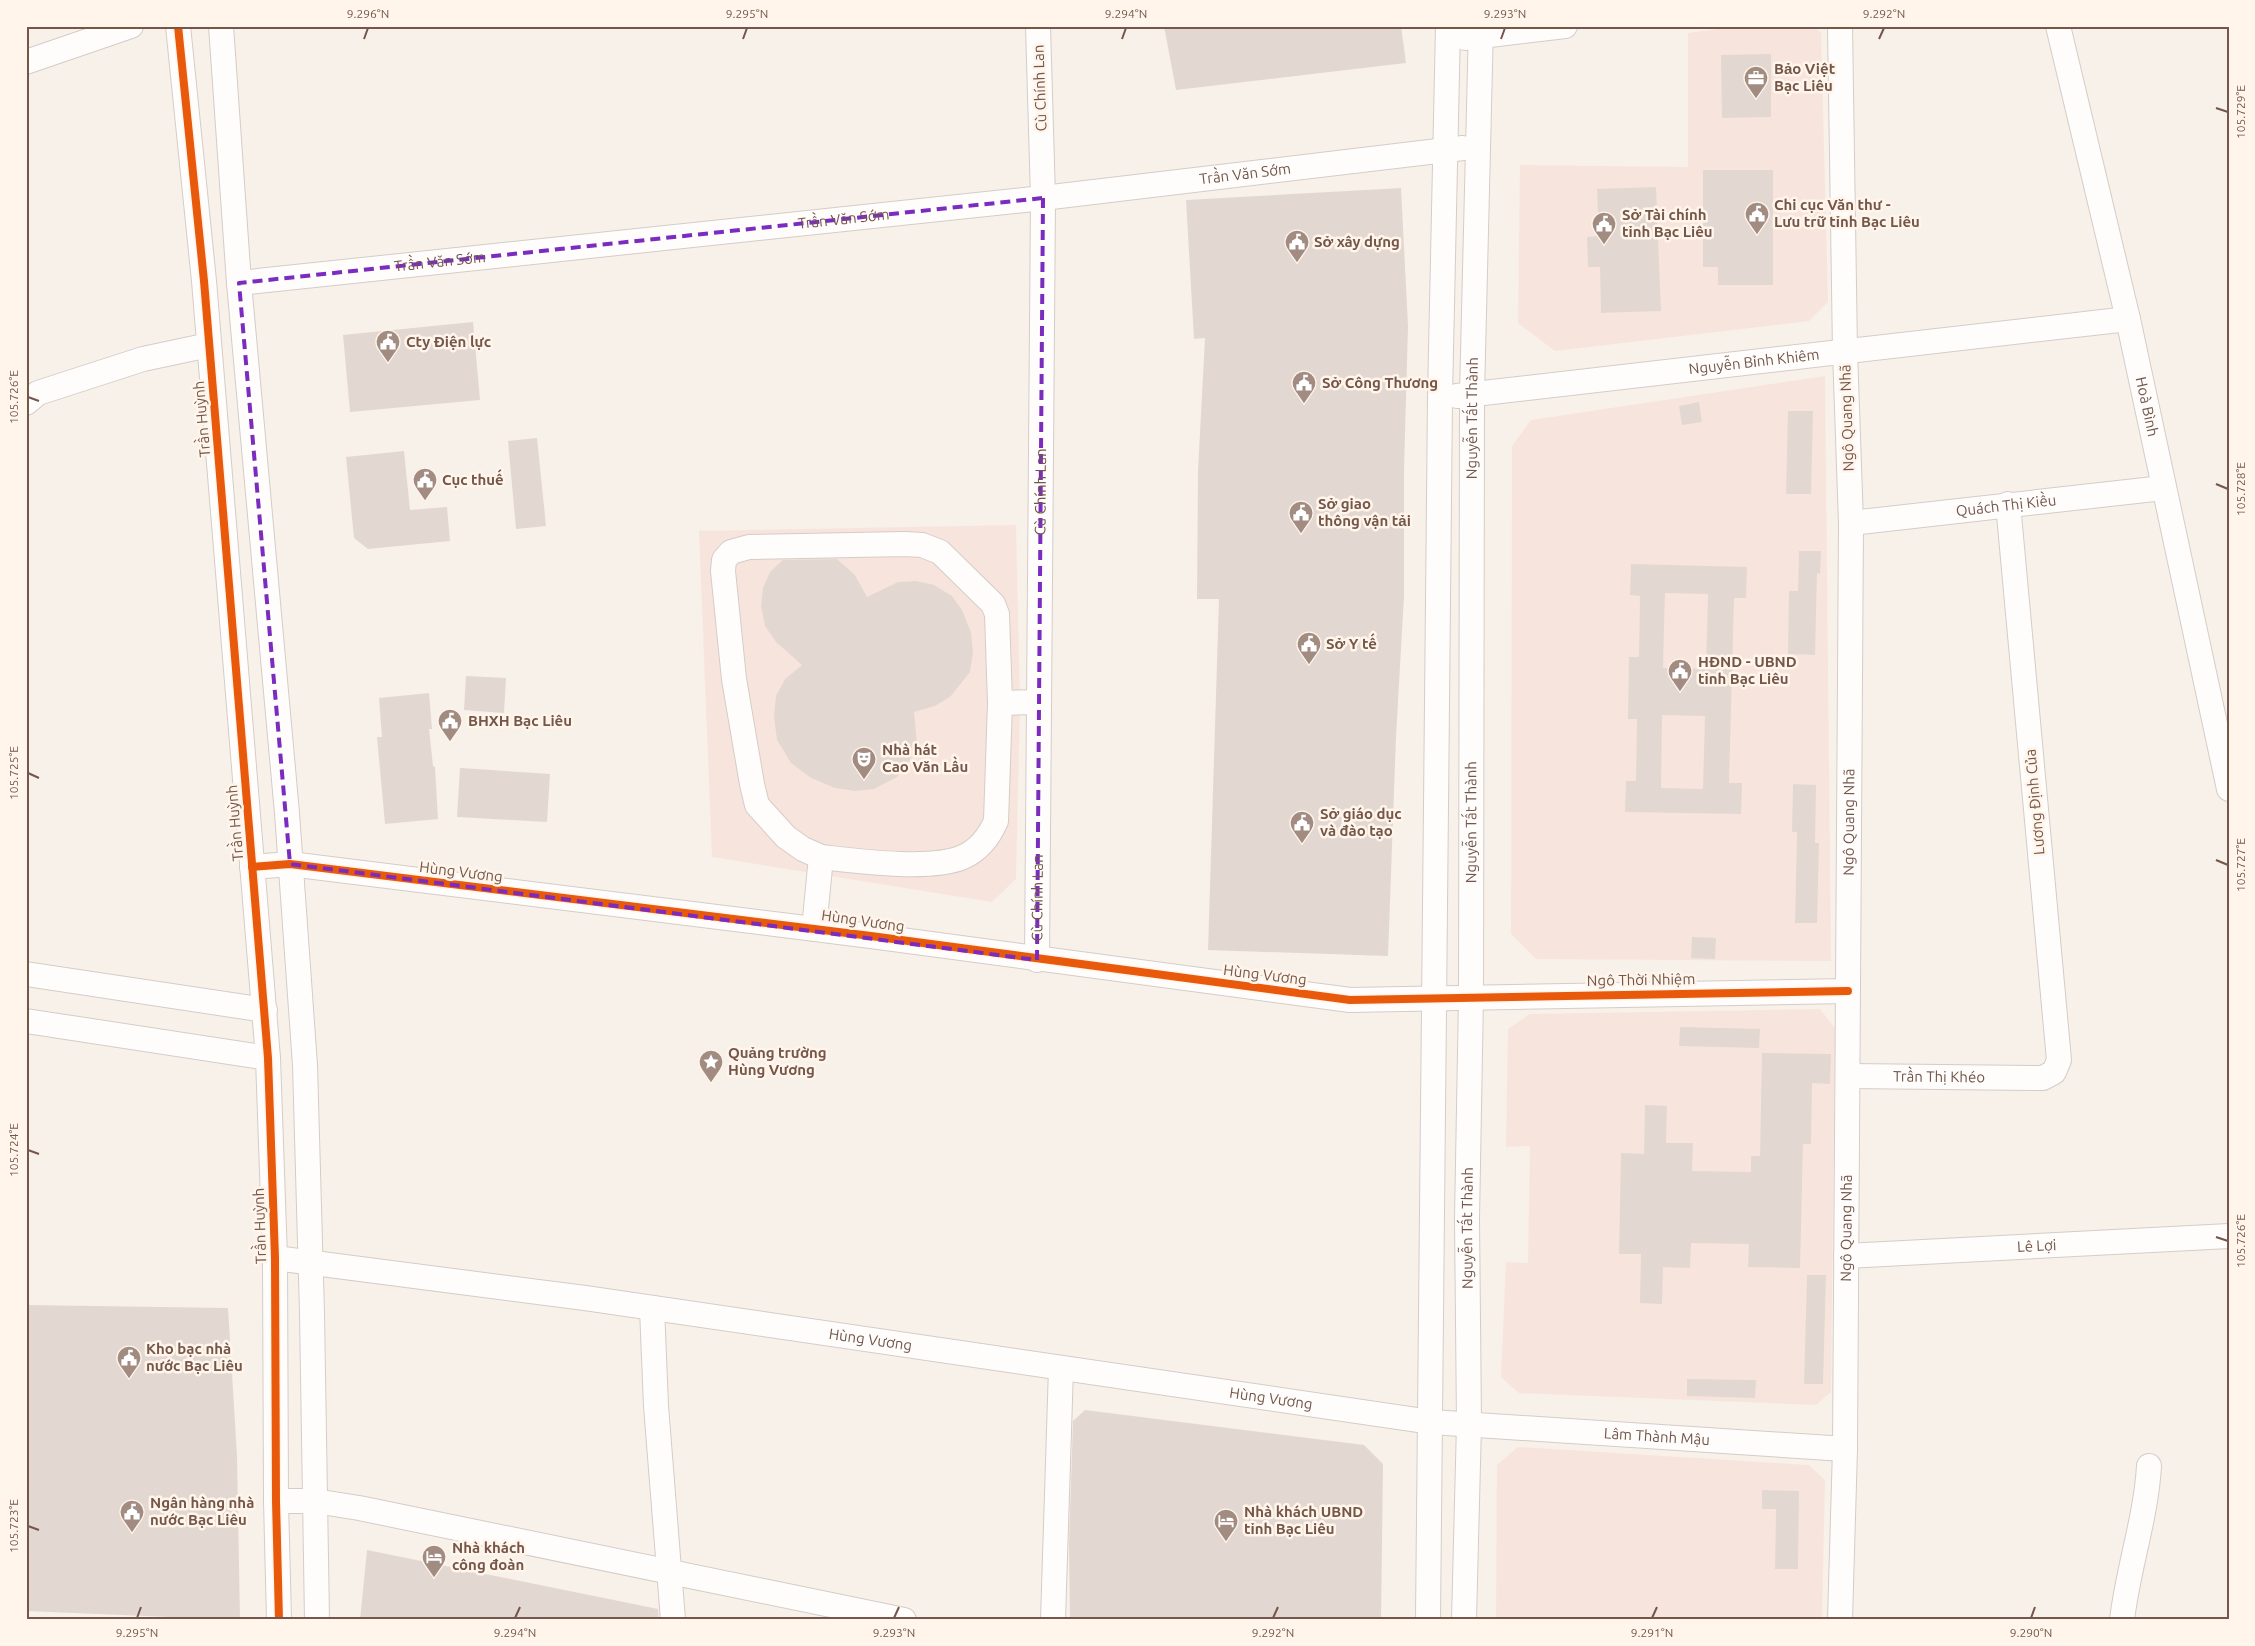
<svg xmlns="http://www.w3.org/2000/svg" width="2255" height="1646" font-family="Ubuntu,sans-serif">
<style>
.commercial{fill:#f7e5dd}
.building{fill:#e3d8d1;fill-rule:evenodd}
.lines{fill:none;stroke-linecap:round;stroke-linejoin:round}
.minor-casing{stroke:#d5ccc7;stroke-width:26}
.minor{stroke:#fefdfc;stroke-width:24}
.cycleway-casing{stroke:#fff5eb;stroke-width:11}
.cycleway{stroke:#e8590c;stroke-width:8}
.marked{fill:none;stroke:#7b2cbf;stroke-width:4;stroke-dasharray:10 6;stroke-linejoin:round}
.ticks{fill:none;stroke:#74564a;stroke-width:2}
.labels{text-anchor:middle;stroke-width:5;stroke-linejoin:round;paint-order:stroke}
.poi-label{font-size:15px;font-weight:bold;fill:#74564a;stroke:#fff5eb;text-anchor:start}
.street-label{font-size:15px;fill:#74564a;stroke:#fff5eb}
.neatline{fill:none;stroke:#74564a;stroke-width:2}
.ticks-label{font-size:12px;text-anchor:middle;fill:#74564a}
</style>
<rect width="100%" height="100%" fill="#f7f1ea"/>
<g class="commercial">
<polygon points="1739,26 1813,26 1821,32 1828,302 1809,321 1555,351 1518,323 1520,165 1688,167 1688,33"/>
<polygon points="1825,376 1831,961 1536,959 1511,934 1512,446 1531,420"/>
<polygon points="1016,525 1020,703 1016,879 992,902 712,857 699,531"/>
<polygon points="1820,1009 1835,1028 1831,1392 1816,1405 1519,1393 1501,1377 1506,1262 1528,1263 1530,1146 1506,1147 1508,1029 1530,1014"/>
<polygon points="1518,1447 1809,1465 1825,1480 1822,1620 1496,1620 1497,1465"/>
</g>
<g class="building">
<polygon points="1164,26 1401,26 1406,63 1176,90"/>
<polygon points="1771,54 1771,117 1722,118 1721,55"/>
<polygon points="1703,170 1773,170 1773,285 1718,285 1718,267 1703,267"/>
<polygon points="1656,187 1661,311 1601,313 1600,267 1588,267 1587,237 1599,236 1597,189"/>
<polygon points="1401,188 1408,326 1404,470 1404,596 1396,737 1388,956 1208,950 1219,599 1197,599 1198,471 1205,338 1194,339 1186,200"/>
<polygon points="473,322 480,400 350,412 343,335"/>
<polygon points="1699,402 1702,422 1682,425 1679,406"/>
<polygon points="1788,411 1813,411 1811,494 1786,494"/>
<polygon points="537,438 546,526 516,529 508,441"/>
<polygon points="404,451 410,510 447,507 450,541 368,549 354,538 346,457"/>
<polygon points="1799,551 1821,551 1820,574 1817,573 1815,655 1788,654 1789,591 1798,591"/>
<polygon points="837,559 855,575 867,597 898,582 916,581 934,585 952,596 962,610 971,632 973,653 970,672 950,697 935,706 914,712 917,745 910,760 897,777 874,789 855,791 835,788 811,778 791,763 777,740 774,717 776,696 785,679 802,665 776,642 765,626 761,606 763,588 770,572 783,560"/>
<path d="M1631 564 1747 567 1746 598H1734L1729 783H1742L1741 814 1625 812 1626 781H1636L1637 719H1628L1629 657H1639L1640 596 1630 595ZM1665 593 1708 594 1706 669 1663 668ZM1662 715 1705 716 1703 789 1661 788Z"/>
<polygon points="466,676 506,678 504,713 464,710"/>
<polygon points="429,693 432,729 429,729 433,766 435,767 438,819 385,824 377,737 382,737 379,698"/>
<polygon points="460,768 550,774 547,822 457,817"/>
<polygon points="1793,784 1816,785 1815,843 1819,843 1817,923 1795,923 1797,832 1792,832"/>
<polygon points="1692,937 1716,938 1715,959 1691,958"/>
<polygon points="1680,1027 1760,1029 1759,1048 1679,1046"/>
<polygon points="1762,1053 1831,1054 1830,1084 1812,1083 1811,1144 1803,1144 1800,1268 1748,1267 1749,1244 1691,1243 1690,1268 1663,1267 1662,1304 1640,1303 1641,1254 1619,1254 1621,1153 1644,1154 1645,1105 1667,1106 1666,1143 1693,1143 1692,1171 1751,1172 1751,1156 1760,1156"/>
<polygon points="1807,1275 1826,1275 1823,1384 1804,1384"/>
<polygon points="26,1305 228,1308 237,1455 240,1620 26,1611"/>
<polygon points="1687,1379 1756,1380 1755,1398 1687,1396"/>
<polygon points="1085,1410 1364,1445 1383,1464 1381,1620 1070,1620 1069,1543 1073,1421"/>
<polygon points="1762,1490 1799,1491 1798,1569 1775,1569 1776,1509 1762,1509"/>
<polygon points="367,1550 658,1609 659,1620 360,1620"/>
</g>
<g class="lines">
<defs>
<g id="minor">
<polyline points="178,26 204,281 268,1058 275,1258 276,1501 279,1620"/>
<polyline points="221,26 239,283 287,813 305,1065 312,1313 317,1620"/>
<path id="s1" d="M2058 26 2128 319 2229 789"/>
<polyline points="1465,38 1565,26"/>
<polyline points="26,62 131,26"/>
<path id="s2" d="M239 283 1043 198 1463 148"/>
<path id="s3" d="M1457 396 2128 319"/>
<polyline points="26,403 38,393 143,359 209,345"/>
<path id="s4" d="M1851 523 2163 488"/>
<path d="M821 857C857 861 931 871 963 857 979 850 989 837 996 821L1000 703 1039 702"/>
<polyline points="252,867 290,864 871,936 1350,1000 1848,991"/>
<polyline points="814,929 821,857 803,849 786,837 757,805 752,784 734,679 723,571 724,560 731,552 749,547 905,544 922,545 940,552 993,604 997,614 1000,703"/>
<path id="s5" d="M1037 960 1043 198 1038 26"/>
<polyline points="26,974 265,1010"/>
<polyline points="26,1021 268,1058"/>
<path id="s6" d="M1848 1076 2043 1078 2054 1072 2059 1060 2008 504"/>
<path id="s7" d="M1846 1256 2229 1236"/>
<path id="s8" d="M275 1258 585 1298 1431 1422 1845 1449"/>
<polyline points="652,1308 656,1406 673,1620"/>
<polyline points="276,1501 315,1501 359,1508 904,1620"/>
<polyline points="1053,1620 1061,1368"/>
<polyline points="1428,1620 1440,397 1448,26"/>
<path id="s9" d="M1464 1620 1469 1424 1467 1219 1471 997 1472 394 1481 26"/>
<path id="s10" d="M1840 1620 1845 1449 1851 523 1845 351 1840 26"/>
<path d="M2122 1620C2128 1568 2146 1518 2149 1466"/>
</g>
</defs>
<use href="#minor" class="minor-casing"/>
<use href="#minor" class="minor"/>
<defs>
<g id="cycleway">
<polyline points="178,26 204,281 268,1058 275,1258 276,1501 279,1620"/>
<polyline points="252,867 290,864 871,936 1350,1000 1848,991"/>
</g>
</defs>
<use href="#cycleway" class="cycleway-casing"/>
<use href="#cycleway" class="cycleway"/>
</g>
<path class="marked" d="M1043 198 1037 960 290 864 239 283Z"/>
<path class="ticks" d="M364 39 368 28M743 39 747 28M1122 39 1126 28M1501 39 1505 28M1879 39 1884 28M2216 108 2228 112M28 397 39 401M2216 484 2228 489M28 773 39 778M2216 860 2228 865M28 1150 39 1154M2216 1237 2228 1241M28 1526 39 1530M137 1618 141 1607M515 1618 520 1607M894 1618 899 1607M1273 1618 1278 1607M1652 1618 1657 1607M2031 1618 2035 1607"/>
<defs>
<symbol id="office-pin" viewBox="-11 -11 22 30"><path d="M0 17L-7.5 6A9.5 9.5 0 1 1 7.5 6Z" fill="#a28c82" stroke="#fff5eb"/><path d="M-6-3h4V-5.5h4V-3h4V5H-6ZM-1-4.5V-3h2v-1.5ZM-6 0V1H6V0Z" fill="#fff"/></symbol>
<symbol id="civic-pin" viewBox="-11 -11 22 30"><path d="M0 17L-7.5 6A9.5 9.5 0 1 1 7.5 6Z" fill="#a28c82" stroke="#fff5eb"/><path d="M-.6-6.5H3V-4.5H.6V-3L4-1V1h2V6H-6V1h2V-1L-.6-3ZM-1.2 2.5V6h2.4V2.5Z" fill="#fff"/></symbol>
<symbol id="theatre-pin" viewBox="-11 -11 22 30"><path d="M0 17L-7.5 6A9.5 9.5 0 1 1 7.5 6Z" fill="#a28c82" stroke="#fff5eb"/><path d="M-5-5.5Q0-4 5-5.5V0Q5 5 0 6Q-5 5-5 0ZM-3.3-2.5H-1v1.5H-3.3ZM1-2.5H3.3v1.5H1ZM-2.8 1Q0 5.5 2.8 1Z" fill="#fff"/></symbol>
<symbol id="sight-pin" viewBox="-11 -11 22 30"><path d="M0 17L-7.5 6A9.5 9.5 0 1 1 7.5 6Z" fill="#a28c82" stroke="#fff5eb"/><path d="M0-6L1.8-2.2L6-1.7L2.9 1.2L3.7 5.4L0 3.3L-3.7 5.4L-2.9 1.2L-6-1.7L-1.8-2.2Z" fill="#fff"/></symbol>
<symbol id="hotel-pin" viewBox="-11 -11 22 30"><path d="M0 17L-7.5 6A9.5 9.5 0 1 1 7.5 6Z" fill="#a28c82" stroke="#fff5eb"/><path d="M-6-4.5h1.5V1H6V5H4.5V3h-9V5H-6ZM-4 0a1.8 1.8 0 1 1 3.6 0ZM.5 0V-2.5h3Q6-2.5 6 0Z" fill="#fff"/></symbol>
</defs>
<g fill-rule="evenodd">
<use href="#office-pin" x="1742" y="64" width="28" height="38"/>
<use href="#civic-pin" x="1743" y="200" width="28" height="38"/>
<use href="#civic-pin" x="1590" y="210" width="28" height="38"/>
<use href="#civic-pin" x="1283" y="228" width="28" height="38"/>
<use href="#civic-pin" x="374" y="328" width="28" height="38"/>
<use href="#civic-pin" x="1290" y="369" width="28" height="38"/>
<use href="#civic-pin" x="411" y="466" width="28" height="38"/>
<use href="#civic-pin" x="1287" y="499" width="28" height="38"/>
<use href="#civic-pin" x="1295" y="630" width="28" height="38"/>
<use href="#civic-pin" x="1666" y="657" width="28" height="38"/>
<use href="#civic-pin" x="436" y="707" width="28" height="38"/>
<use href="#theatre-pin" x="850" y="745" width="28" height="38"/>
<use href="#civic-pin" x="1288" y="809" width="28" height="38"/>
<use href="#sight-pin" x="697" y="1048" width="28" height="38"/>
<use href="#civic-pin" x="115" y="1344" width="28" height="38"/>
<use href="#civic-pin" x="118" y="1498" width="28" height="38"/>
<use href="#hotel-pin" x="1212" y="1507" width="28" height="38"/>
<use href="#hotel-pin" x="420" y="1543" width="28" height="38"/>
</g>
<g class="labels">
<g class="poi-label">
<text x="1774" y="74">Bảo Việt<tspan x="1774" dy="17">Bạc Liêu</tspan></text>
<text x="1774" y="210">Chi cục Văn thư -<tspan x="1774" dy="17">Lưu trữ tỉnh Bạc Liêu</tspan></text>
<text x="1622" y="220">Sở Tài chính<tspan x="1622" dy="17">tỉnh Bạc Liêu</tspan></text>
<text x="1314" y="247">Sở xây dựng</text>
<text x="406" y="347">Cty Điện lực</text>
<text x="1322" y="388">Sở Công Thương</text>
<text x="442" y="485">Cục thuế</text>
<text x="1318" y="509">Sở giao<tspan x="1318" dy="17">thông vận tải</tspan></text>
<text x="1326" y="649">Sở Y tế</text>
<text x="1698" y="667">HĐND - UBND<tspan x="1698" dy="17">tỉnh Bạc Liêu</tspan></text>
<text x="468" y="726">BHXH Bạc Liêu</text>
<text x="882" y="755">Nhà hát<tspan x="882" dy="17">Cao Văn Lầu</tspan></text>
<text x="1320" y="819">Sở giáo dục<tspan x="1320" dy="17">và đào tạo</tspan></text>
<text x="728" y="1058">Quảng trường<tspan x="728" dy="17">Hùng Vương</tspan></text>
<text x="146" y="1354">Kho bạc nhà<tspan x="146" dy="17">nước Bạc Liêu</tspan></text>
<text x="150" y="1508">Ngân hàng nhà<tspan x="150" dy="17">nước Bạc Liêu</tspan></text>
<text x="1244" y="1517">Nhà khách UBND<tspan x="1244" dy="17">tỉnh Bạc Liêu</tspan></text>
<text x="452" y="1553">Nhà khách<tspan x="452" dy="17">công đoàn</tspan></text>
</g>
<g class="street-label">
<text transform="translate(1040 88) rotate(-92)" y="5">Cù Chính Lan</text>
<text dy="5" stroke="none"><textPath href="#s2" startOffset="1012">Trần Văn Sớm</textPath></text>
<text dy="5" stroke="none"><textPath href="#s2" startOffset="608">Trần Văn Sớm</textPath></text>
<text dy="5" stroke="none"><textPath href="#s2" startOffset="202">Trần Văn Sớm</textPath></text>
<text dy="5" stroke="none"><textPath href="#s3" startOffset="299">Nguyễn Bỉnh Khiêm</textPath></text>
<text dy="5" stroke="none"><textPath href="#s1" startOffset="391">Hoà Bình</textPath></text>
<text dy="5" stroke="none"><textPath href="#s9" startOffset="1202">Nguyễn Tất Thành</textPath></text>
<text transform="translate(1847 418) rotate(-92)" y="5">Ngô Quang Nhã</text>
<text transform="translate(202 419) rotate(-95)" y="5">Trần Huỳnh</text>
<text dy="5" stroke="none"><textPath href="#s5" startOffset="468">Cù Chính Lan</textPath></text>
<text dy="5" stroke="none"><textPath href="#s4" startOffset="156">Quách Thị Kiều</textPath></text>
<text transform="translate(2035 802) rotate(-95)" y="5">Lương Định Của</text>
<text transform="translate(235 823) rotate(-95)" y="5">Trần Huỳnh</text>
<text dy="5" stroke="none"><textPath href="#s9" startOffset="798">Nguyễn Tất Thành</textPath></text>
<text dy="5" stroke="none"><textPath href="#s10" startOffset="798">Ngô Quang Nhã</textPath></text>
<text transform="translate(461 872) rotate(7)" y="5">Hùng Vương</text>
<text dy="5" stroke="none"><textPath href="#s5" startOffset="62">Cù Chính Lan</textPath></text>
<text transform="translate(863 921) rotate(8)" y="5">Hùng Vương</text>
<text transform="translate(1265 975) rotate(7)" y="5">Hùng Vương</text>
<text transform="translate(1641 980) rotate(-1)" y="5">Ngô Thời Nhiệm</text>
<text dy="5" stroke="none"><textPath href="#s6" startOffset="91">Trần Thị Khéo</textPath></text>
<text transform="translate(260 1226) rotate(-92)" y="5">Trần Huỳnh</text>
<text dy="5" stroke="none"><textPath href="#s9" startOffset="392">Nguyễn Tất Thành</textPath></text>
<text dy="5" stroke="none"><textPath href="#s10" startOffset="392">Ngô Quang Nhã</textPath></text>
<text dy="5" stroke="none"><textPath href="#s7" startOffset="191">Lê Lợi</textPath></text>
<text dy="5" stroke="none"><textPath href="#s8" startOffset="601">Hùng Vương</textPath></text>
<text dy="5" stroke="none"><textPath href="#s8" startOffset="1006">Hùng Vương</textPath></text>
<text dy="5" stroke="none"><textPath href="#s8" startOffset="1394">Lâm Thành Mậu</textPath></text>
</g>
</g>
<rect width="2255" height="1646" fill="none" stroke="#fff5eb" stroke-width="55"/>
<rect x="28" y="28" width="2200" height="1590" class="neatline"/>
<g class="ticks-label">
<text x="368" y="18">9.296°N</text>
<text x="747" y="18">9.295°N</text>
<text x="1126" y="18">9.294°N</text>
<text x="1505" y="18">9.293°N</text>
<text x="1884" y="18">9.292°N</text>
<text transform="translate(2241 112) rotate(-90)" y="4">105.729°E</text>
<text transform="translate(14 397) rotate(-90)" y="4">105.726°E</text>
<text transform="translate(2241 489) rotate(-90)" y="4">105.728°E</text>
<text transform="translate(14 773) rotate(-90)" y="4">105.725°E</text>
<text transform="translate(2241 865) rotate(-90)" y="4">105.727°E</text>
<text transform="translate(14 1150) rotate(-90)" y="4">105.724°E</text>
<text transform="translate(2241 1241) rotate(-90)" y="4">105.726°E</text>
<text transform="translate(14 1526) rotate(-90)" y="4">105.723°E</text>
<text x="137" y="1637">9.295°N</text>
<text x="515" y="1637">9.294°N</text>
<text x="894" y="1637">9.293°N</text>
<text x="1273" y="1637">9.292°N</text>
<text x="1652" y="1637">9.291°N</text>
<text x="2031" y="1637">9.290°N</text>
</g>
</svg>
